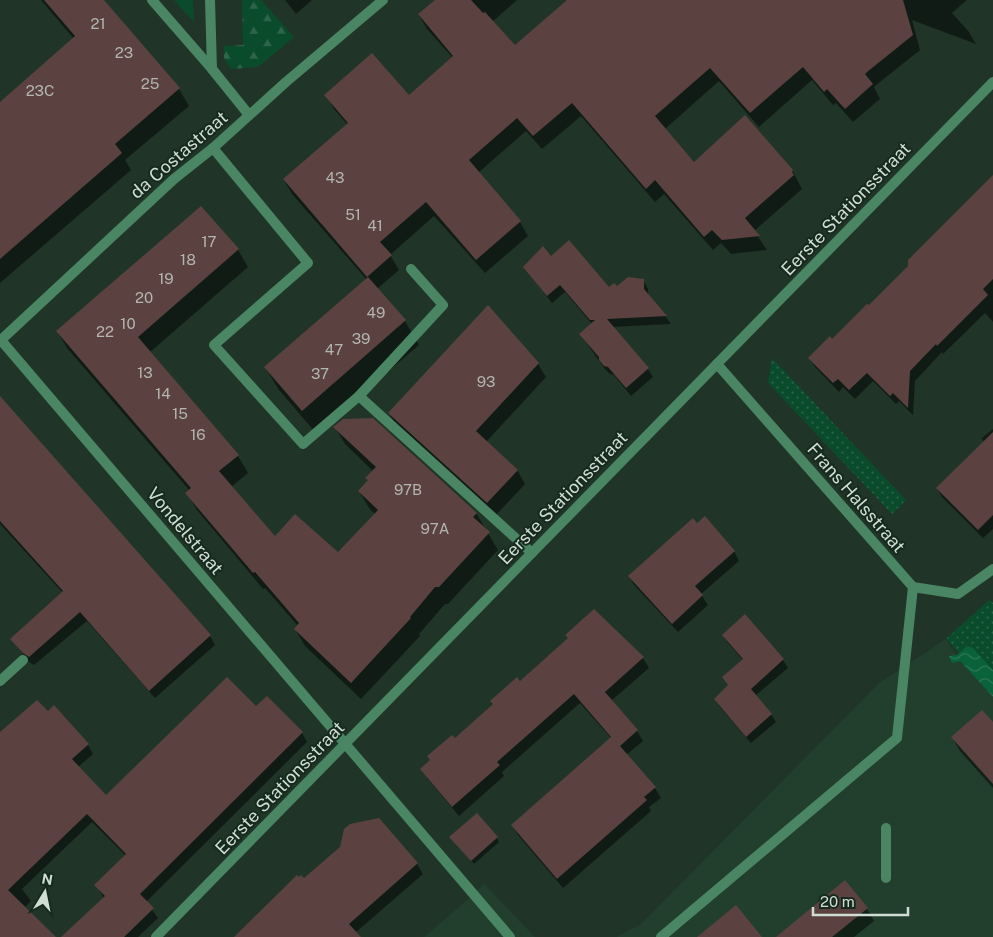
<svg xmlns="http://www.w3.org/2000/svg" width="993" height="937" font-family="'Public Sans',sans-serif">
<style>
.built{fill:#223e2d}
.grass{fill:url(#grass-dots)}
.forest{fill:url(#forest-firs)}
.water{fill:url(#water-waves)}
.shadow{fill:#0007}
.building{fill:#5b4240}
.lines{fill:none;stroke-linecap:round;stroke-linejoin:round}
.street{stroke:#4a8663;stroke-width:10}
.labels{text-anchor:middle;stroke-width:4;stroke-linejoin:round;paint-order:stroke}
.number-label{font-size:15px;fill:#b3b6af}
.street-label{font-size:18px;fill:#d0ddd4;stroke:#162a1e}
</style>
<defs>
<pattern id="grass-dots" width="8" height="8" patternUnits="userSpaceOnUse" patternTransform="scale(1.25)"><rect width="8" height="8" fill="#0a4b2c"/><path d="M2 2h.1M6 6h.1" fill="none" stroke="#2d644a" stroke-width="1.8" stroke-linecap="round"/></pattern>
<pattern id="forest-firs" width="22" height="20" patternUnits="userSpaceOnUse" patternTransform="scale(1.25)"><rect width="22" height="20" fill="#0a4b2c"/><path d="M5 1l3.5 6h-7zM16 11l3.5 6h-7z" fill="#2d644a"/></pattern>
<pattern id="water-waves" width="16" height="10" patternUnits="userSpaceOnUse" patternTransform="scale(1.25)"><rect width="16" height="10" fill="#09623a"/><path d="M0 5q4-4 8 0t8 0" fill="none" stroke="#2c7856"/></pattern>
</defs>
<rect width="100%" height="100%" fill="#203428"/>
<g class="built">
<polygon points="946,639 960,661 993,697 993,937 616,937 641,924 879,683"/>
<polygon points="484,884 535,937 424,937 460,906"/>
</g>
<g class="grass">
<polygon points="772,358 906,500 892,514 768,383"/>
<polygon points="989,600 993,603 993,670 973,648 967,646 959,653 946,639"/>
</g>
<g class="forest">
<polygon points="174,0 193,0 194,22"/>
<polygon points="242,0 261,0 294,37 258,67 231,69 224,58 224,46 243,45"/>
</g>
<polygon class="water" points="967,646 973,648 993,670 993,697 960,661 952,663 949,656 957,655"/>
<g class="shadow">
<polygon points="41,0 102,0 179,89 189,106 125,160 131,170 0,283 0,104 74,39"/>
<polygon points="285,0 312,0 296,14"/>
<polygon points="436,0 517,0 492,22 515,47 569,0 967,0 952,13 969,32 976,44 912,20 920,50 875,86 874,87 880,99 853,122 836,103 833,105 812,80 759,127 719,81 665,129 694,163 792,170 802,189 754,231 767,250 731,254 721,243 713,250 664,194 655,202 581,116 542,149 526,131 478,173 520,222 528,236 485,273 434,216 390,255 399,270 377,289 405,321 419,345 316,433 279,390 265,367 367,280 292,194 284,180 348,125 334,109 326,95 409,96 453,58 427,29 419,15"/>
<polygon points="993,177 993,322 985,313 943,354 942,352 915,381 913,415 899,401 896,404 873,381 855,399 843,387 839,392 815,367 809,358 832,341 869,307"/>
<polygon points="201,207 238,250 248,267 149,353 238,456 248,473 231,487 275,537 339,554 376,515 369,508 359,491 368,481 367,479 373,471 345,444 335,427 476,513 498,550 448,604 445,604 419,634 420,636 361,699 305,646 295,629 298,626 265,588 263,589 197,510 187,493 190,491 67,348 57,331"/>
<polygon points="551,257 609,289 617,288 643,280 648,289 648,295 666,317 671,324 612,327 648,369 653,377 631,396 614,375 610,374 605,369 580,334 592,324 565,292 552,303 525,268"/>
<polygon points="538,364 546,377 486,442 517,470 525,484 495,516 397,427 389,413"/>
<polygon points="0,397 210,636 215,645 155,698 87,621 34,665 29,662 12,639 63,593 0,524"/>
<polygon points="993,429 993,529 983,538 942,497 937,488 984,443 982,438"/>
<polygon points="697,525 734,551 739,561 701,594 708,605 678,632 634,585 629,576"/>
<polygon points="594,611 643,658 649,668 611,701 637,731 643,741 626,755 655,788 661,798 649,807 651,811 563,888 518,835 512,825 611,738 580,703 502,772 504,776 459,816 428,779 422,769 569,639"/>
<polygon points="745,616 783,660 788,668 755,696 771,714 776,722 751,743 720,707 715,699 729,686 723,678 743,660 728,643 723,635"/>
<polygon points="267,698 302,733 307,742 146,902 158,918 138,937 63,937 104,898 96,885 126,856 92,822 22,889 31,901 24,908 55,937 0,937 0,734 47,713 88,745 93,754 78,767 106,797 256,708"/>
<polygon points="993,724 993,788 960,751 952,737"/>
<polygon points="378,820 417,864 423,874 355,933 359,937 235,937"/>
<polygon points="497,838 499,842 474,864 454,841"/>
<polygon points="867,909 874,921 854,937 778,937"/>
</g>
<g class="building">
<polygon points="44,0 104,0 180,88 115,144 122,153 0,259 0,102 75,36"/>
<polygon points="435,0 471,0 483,13 485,12 515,45 567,0 903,0 913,35 867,72 865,74 873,84 845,109 827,89 824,92 803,67 750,113 710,68 655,116 694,162 745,115 793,170 792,172 794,175 745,218 760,236 722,240 712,230 704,237 655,180 646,189 572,103 533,136 517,118 469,160 521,221 476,260 426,202 380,242 392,255 367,277 283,179 348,123 324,95 372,53 409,95 453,56 418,14"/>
<polygon points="993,175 993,279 983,289 988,295 937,346 936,344 910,371 908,408 893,393 890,396 867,373 849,390 838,379 833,383 808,358 830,336 832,339 867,304 869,305 908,266 908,260"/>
<polygon points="201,206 239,249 138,337 239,455 219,471 275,536 295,514 338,552 378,510 358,491 368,480 365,478 376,467 333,427 343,419 373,418 477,513 473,517 490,532 439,587 435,587 410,617 411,618 351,683 294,629 299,623 255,572 253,573 185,493 191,488 56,331"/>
<polygon points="569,240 609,287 614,283 617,286 628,277 644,279 644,289 667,316 607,319 649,368 626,388 608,367 604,366 599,360 599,357 579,334 595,320 590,320 560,285 547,296 523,267 543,246 551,256"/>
<polygon points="368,277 406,320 302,411 264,367"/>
<polygon points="488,305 539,363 476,431 518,470 487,503 388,413"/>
<polygon points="0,396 211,635 149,691 80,612 29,657 23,653 10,639 63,591 0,521"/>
<polygon points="993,432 993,515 978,530 936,488"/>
<polygon points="705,516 735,551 695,586 703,595 672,624 628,576 693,518 697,523"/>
<polygon points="594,609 644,657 605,692 638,730 620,746 656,787 644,797 647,800 557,879 511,825 611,737 574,694 497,762 500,765 452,807 420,769 430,760 427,756 452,735 455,738 493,704 490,701 517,677 520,681 568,638 565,635"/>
<polygon points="745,614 784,659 751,689 772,714 746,737 714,699 728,685 722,677 743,659 722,635"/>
<polygon points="227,677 256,706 267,696 303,732 140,894 154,908 124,937 61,937 105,896 94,885 126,854 87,814 8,890 56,937 0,937 0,732 37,700 48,711 54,705 89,744 72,759 106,795"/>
<polygon points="982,710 993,722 993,784 951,737"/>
<polygon points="477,813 498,837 471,861 449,837"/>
<polygon points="379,818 418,863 349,924 361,937 234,937 297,875 299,877 301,875 304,878 340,847 344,829 350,824"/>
<polygon points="845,880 868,908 832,937 776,937"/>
<polygon points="736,905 762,937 697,937"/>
</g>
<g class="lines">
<g class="street">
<polyline points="152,0 212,69 249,115"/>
<polyline points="210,0 212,69"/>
<polyline points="213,148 308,263 214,345 303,444 359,396 443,305 411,269"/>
<polyline points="0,339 510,937"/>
<polyline points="1,340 174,179 213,148 286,82 383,0"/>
<polyline points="717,364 913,587 958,594 993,569"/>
<polyline points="359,396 532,553"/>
<polyline points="0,681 23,660"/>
<polyline points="886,878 886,828"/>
<polyline points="156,937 993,82"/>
<polyline points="661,937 897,738 913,587"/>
</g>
</g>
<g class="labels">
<g class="number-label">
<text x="98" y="29">21</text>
<text x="124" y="58">23</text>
<text x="150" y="89">25</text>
<text x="40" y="96">23C</text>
<text x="335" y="183">43</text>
<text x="353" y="220">51</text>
<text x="375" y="231">41</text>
<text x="209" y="247">17</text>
<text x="188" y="265">18</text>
<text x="166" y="284">19</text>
<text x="144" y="303">20</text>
<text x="376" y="318">49</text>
<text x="128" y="329">10</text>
<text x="105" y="337">22</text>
<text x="361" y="344">39</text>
<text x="334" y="355">47</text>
<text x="145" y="378">13</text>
<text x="320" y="379">37</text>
<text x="486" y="387">93</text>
<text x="163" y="399">14</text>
<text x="180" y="419">15</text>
<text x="198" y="440">16</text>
<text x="408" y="495">97B</text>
<text x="435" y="534">97A</text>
</g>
<g class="street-label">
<text transform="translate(179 155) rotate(-41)" y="6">da Costastraat</text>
<text transform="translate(846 209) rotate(-46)" y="6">Eerste Stationsstraat</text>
<text transform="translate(563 498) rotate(-46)" y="6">Eerste Stationsstraat</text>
<text transform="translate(856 498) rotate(49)" y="6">Frans Halsstraat</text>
<text transform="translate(185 531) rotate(50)" y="6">Vondelstraat</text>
<text transform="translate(280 788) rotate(-46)" y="6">Eerste Stationsstraat</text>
</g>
</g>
<g transform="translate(45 892) rotate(10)" stroke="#162a1e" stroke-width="4" paint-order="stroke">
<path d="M0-4L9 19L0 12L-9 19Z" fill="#d0ddd4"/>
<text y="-8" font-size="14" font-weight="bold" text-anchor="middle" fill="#d0ddd4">N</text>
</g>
<path d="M813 907v8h95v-8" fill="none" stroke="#d0ddd4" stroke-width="2.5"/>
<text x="820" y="907" font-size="15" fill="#d0ddd4" stroke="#162a1e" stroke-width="4" paint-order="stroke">20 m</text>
</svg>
